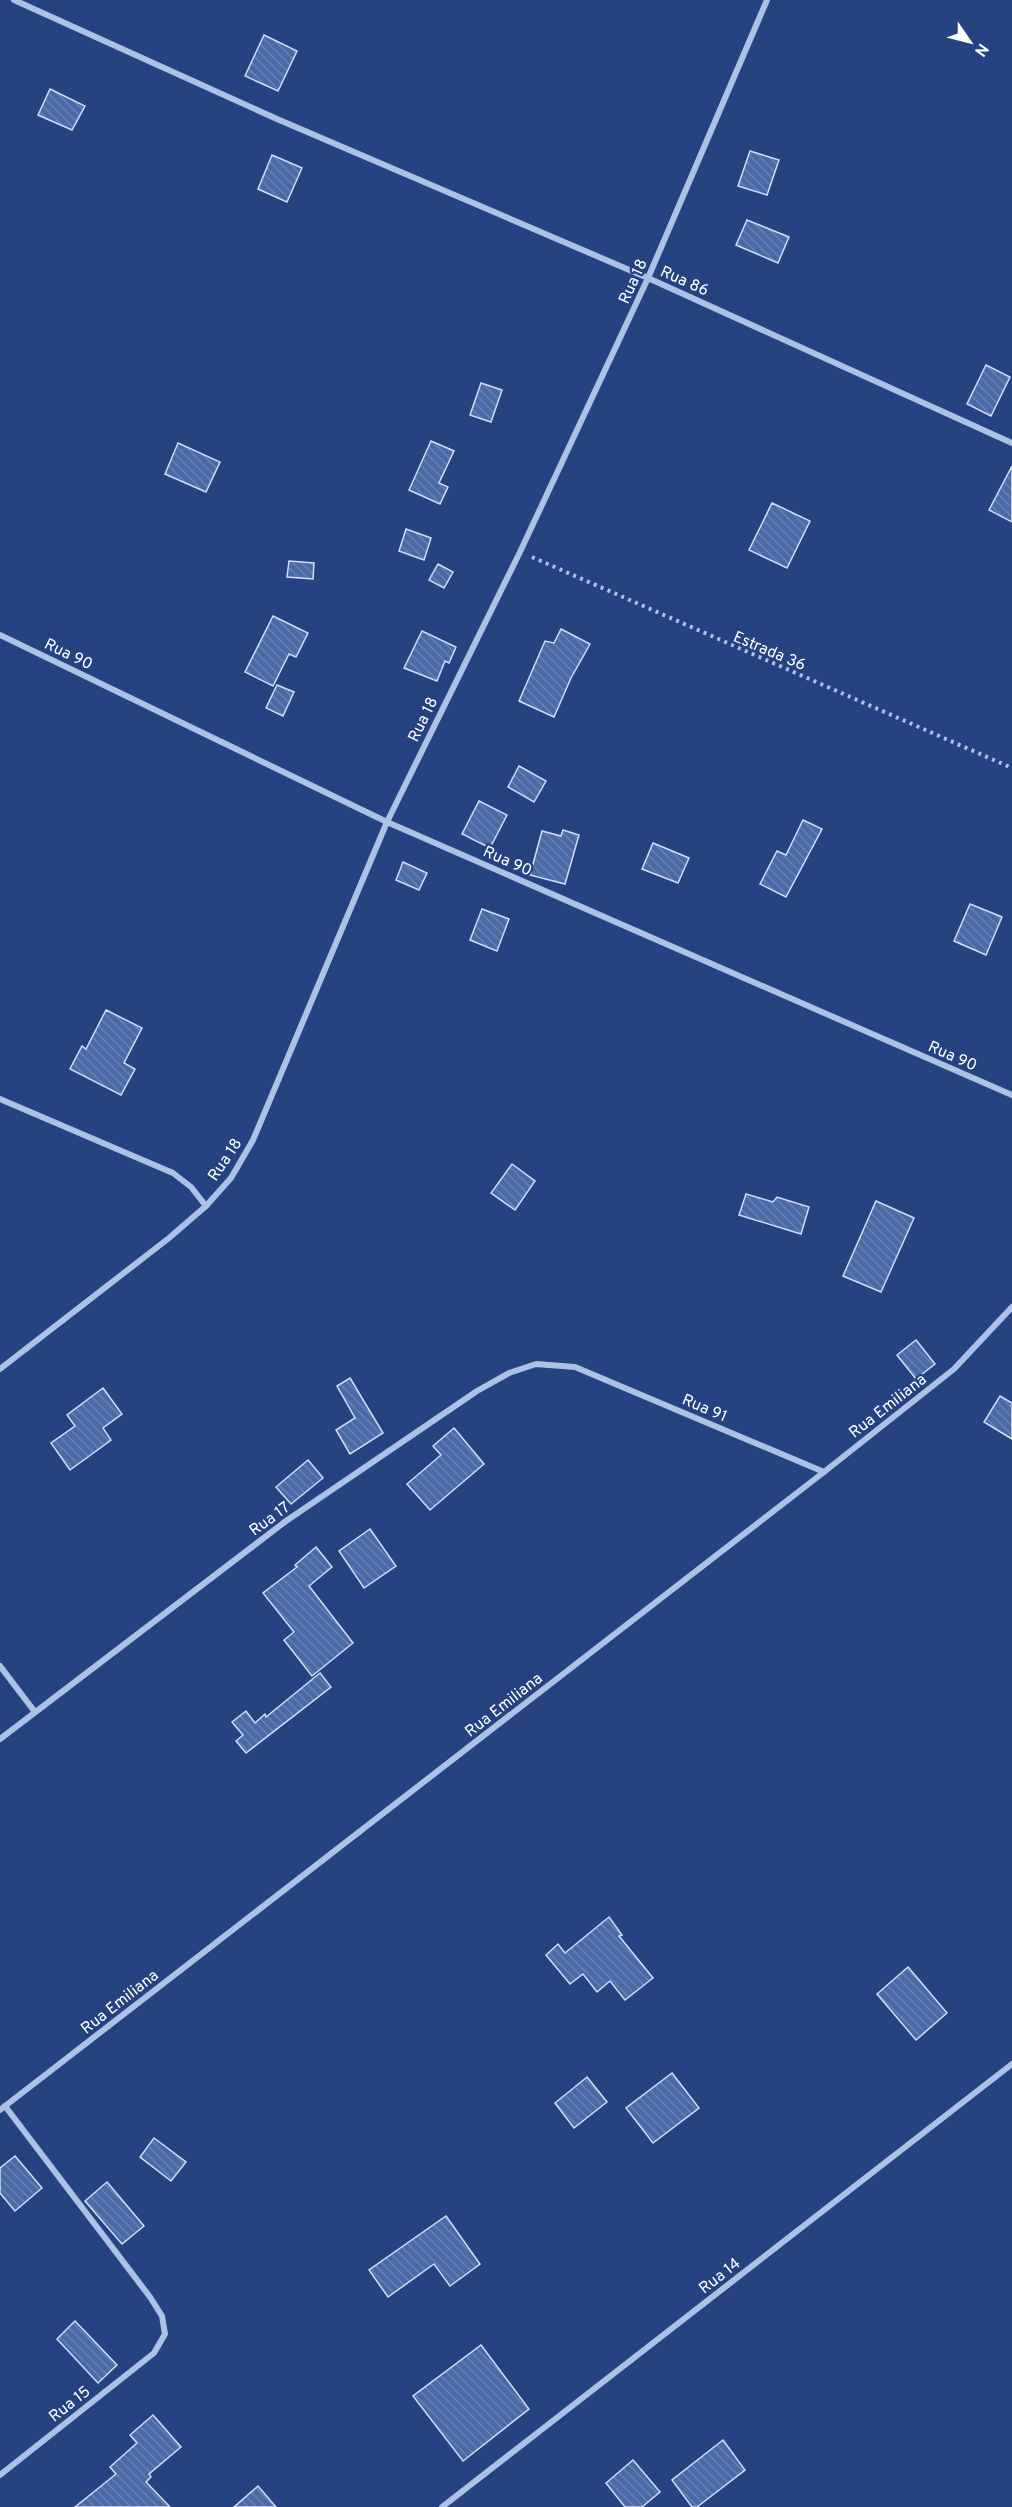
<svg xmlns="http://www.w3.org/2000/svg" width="1012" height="2507" font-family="Overpass,sans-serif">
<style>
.building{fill:url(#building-back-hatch);stroke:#d1ddf5;stroke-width:1.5}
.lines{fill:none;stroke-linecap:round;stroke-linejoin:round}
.path{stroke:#adc0e6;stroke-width:4;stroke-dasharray:3 4.5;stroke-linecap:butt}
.street{stroke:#adc0e6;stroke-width:6}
.labels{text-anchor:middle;stroke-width:4.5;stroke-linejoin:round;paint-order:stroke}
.street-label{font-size:16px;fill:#fff;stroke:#264280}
</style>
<defs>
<pattern id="building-back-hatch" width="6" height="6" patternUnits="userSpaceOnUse" patternTransform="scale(1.5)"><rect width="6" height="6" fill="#4b69a7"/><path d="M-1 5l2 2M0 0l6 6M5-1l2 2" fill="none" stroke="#6680b4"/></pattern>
</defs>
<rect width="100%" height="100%" fill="#264280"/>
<g class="building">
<polygon points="264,35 297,51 278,91 245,76"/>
<polygon points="50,89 85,106 72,130 38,115"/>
<polygon points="750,151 779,160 767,195 738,186"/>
<polygon points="272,155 302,168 287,202 258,189"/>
<polygon points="747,220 789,237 778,263 736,245"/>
<polygon points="986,365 1010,377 991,416 967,404"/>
<polygon points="481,383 502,390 491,422 470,415"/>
<polygon points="431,441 454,451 439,483 448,487 440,504 409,490"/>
<polygon points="178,443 220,462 206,492 165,474"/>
<polygon points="1012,466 1012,522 989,510"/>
<polygon points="772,503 810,521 787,568 749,550"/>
<polygon points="406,529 431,538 424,560 399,551"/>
<polygon points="289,561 314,563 313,579 287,577"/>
<polygon points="438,564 453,572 444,588 429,580"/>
<polygon points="273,616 308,633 296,657 289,654 273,686 245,672"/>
<polygon points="561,629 590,644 571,678 554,717 519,701 545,641 554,643"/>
<polygon points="422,631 456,647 449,663 445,661 437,681 404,668"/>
<polygon points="277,685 294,692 283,716 266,708"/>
<polygon points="519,766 546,781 534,802 508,787"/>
<polygon points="479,801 507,815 490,848 462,834"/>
<polygon points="803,820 822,829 786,897 760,884 777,851 786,855"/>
<polygon points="563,830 579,835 565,884 530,875 542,831 561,836"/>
<polygon points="653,843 689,858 678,883 642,869"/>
<polygon points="403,862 427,873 419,890 396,880"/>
<polygon points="970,904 1002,917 986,955 954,941"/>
<polygon points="482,909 509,919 497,951 470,940"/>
<polygon points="106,1010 142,1028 124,1063 135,1069 121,1095 70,1069 82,1046 86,1049"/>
<polygon points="512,1164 535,1181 515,1210 491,1193"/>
<polygon points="746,1194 773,1202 777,1197 809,1207 801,1234 739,1215"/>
<polygon points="876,1201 914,1218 881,1292 843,1276"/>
<polygon points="916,1340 935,1364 916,1379 897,1355"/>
<polygon points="350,1378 383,1433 350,1454 336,1430 355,1418 337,1386"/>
<polygon points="103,1388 122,1414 103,1428 111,1440 70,1470 51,1443 75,1426 67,1415"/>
<polygon points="1000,1396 1012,1403 1012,1439 984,1422"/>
<polygon points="454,1428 484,1464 430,1510 407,1484 441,1455 433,1446"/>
<polygon points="308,1460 323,1478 291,1504 276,1487"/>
<polygon points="370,1529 396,1566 364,1588 339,1551"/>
<polygon points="316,1547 332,1567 309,1586 353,1643 312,1676 284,1640 294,1632 263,1593 297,1567 295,1565"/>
<polygon points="320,1673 331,1687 246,1753 236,1741 243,1735 232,1722 246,1711 255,1723 265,1714 266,1717"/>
<polygon points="609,1917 622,1935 619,1936 653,1978 625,2000 610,1981 597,1992 583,1974 570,1984 546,1955 558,1944 565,1953"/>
<polygon points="908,1967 947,2013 916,2040 877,1994"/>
<polygon points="672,2073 699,2108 653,2143 626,2108"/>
<polygon points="587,2077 607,2102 574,2128 555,2103"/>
<polygon points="154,2138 186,2162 171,2181 140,2157"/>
<polygon points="15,2156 42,2188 15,2211 0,2193 0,2168"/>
<polygon points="107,2182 144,2226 122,2244 85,2201"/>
<polygon points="446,2216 480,2264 450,2286 434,2264 388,2297 369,2270"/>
<polygon points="75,2321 117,2365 98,2383 57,2339"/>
<polygon points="481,2345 529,2409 463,2461 413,2396"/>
<polygon points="153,2415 181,2447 149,2474 151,2477 146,2482 170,2507 75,2507 116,2474 110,2467 137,2443 130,2435"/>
<polygon points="723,2440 745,2470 697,2507 692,2507 672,2480"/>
<polygon points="633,2460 660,2492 642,2507 625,2507 606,2483"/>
<polygon points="258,2486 276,2507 234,2507"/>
</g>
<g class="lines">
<polyline class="path" points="532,557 1012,768"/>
<g class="street">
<polyline points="14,0 277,119 648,278 1012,443"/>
<polyline points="0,635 387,822 1012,1095"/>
<polyline points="0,1099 173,1173 191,1187 206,1206"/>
<polyline points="0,1369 169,1238 206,1206 231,1178 253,1140 387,822 520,552 648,278 767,0"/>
<polyline points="0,1666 35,1712"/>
<polyline points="0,1739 286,1521 477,1391 509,1373 536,1364 575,1367 824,1472"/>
<polyline points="0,2110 824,1472 954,1369 1012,1307"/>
<polyline points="0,2475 154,2353 165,2334 162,2316 150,2297 5,2106"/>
<polyline points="442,2507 1012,2064"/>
</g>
</g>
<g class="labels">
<g class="street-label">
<text transform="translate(685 280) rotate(24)" y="6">Rua 86</text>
<text transform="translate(632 281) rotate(-66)" y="6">Rua 18</text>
<text transform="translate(770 650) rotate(23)" y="6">Estrada 36</text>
<text transform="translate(69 653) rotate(26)" y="6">Rua 90</text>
<text transform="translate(422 719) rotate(-64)" y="6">Rua 18</text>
<text transform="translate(508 860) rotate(24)" y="6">Rua 90</text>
<text transform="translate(953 1055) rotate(24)" y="6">Rua 90</text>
<text transform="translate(224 1159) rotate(-56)" y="6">Rua 18</text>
<text transform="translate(887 1405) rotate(-38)" y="6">Rua Emiliana</text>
<text transform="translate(705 1407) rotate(23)" y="6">Rua 91</text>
<text transform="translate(269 1518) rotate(-36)" y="6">Rua 17</text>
<text transform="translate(503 1704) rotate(-38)" y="6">Rua Emiliana</text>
<text transform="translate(119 2001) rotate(-38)" y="6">Rua Emiliana</text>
<text transform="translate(719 2275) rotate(-38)" y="6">Rua 14</text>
<text transform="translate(69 2403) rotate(-38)" y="6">Rua 15</text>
</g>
</g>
<g transform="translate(970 42) rotate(125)" stroke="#264280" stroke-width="4.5" paint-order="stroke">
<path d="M0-4.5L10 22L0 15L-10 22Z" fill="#ffffff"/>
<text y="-9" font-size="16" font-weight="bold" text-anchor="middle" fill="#ffffff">N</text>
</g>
</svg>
